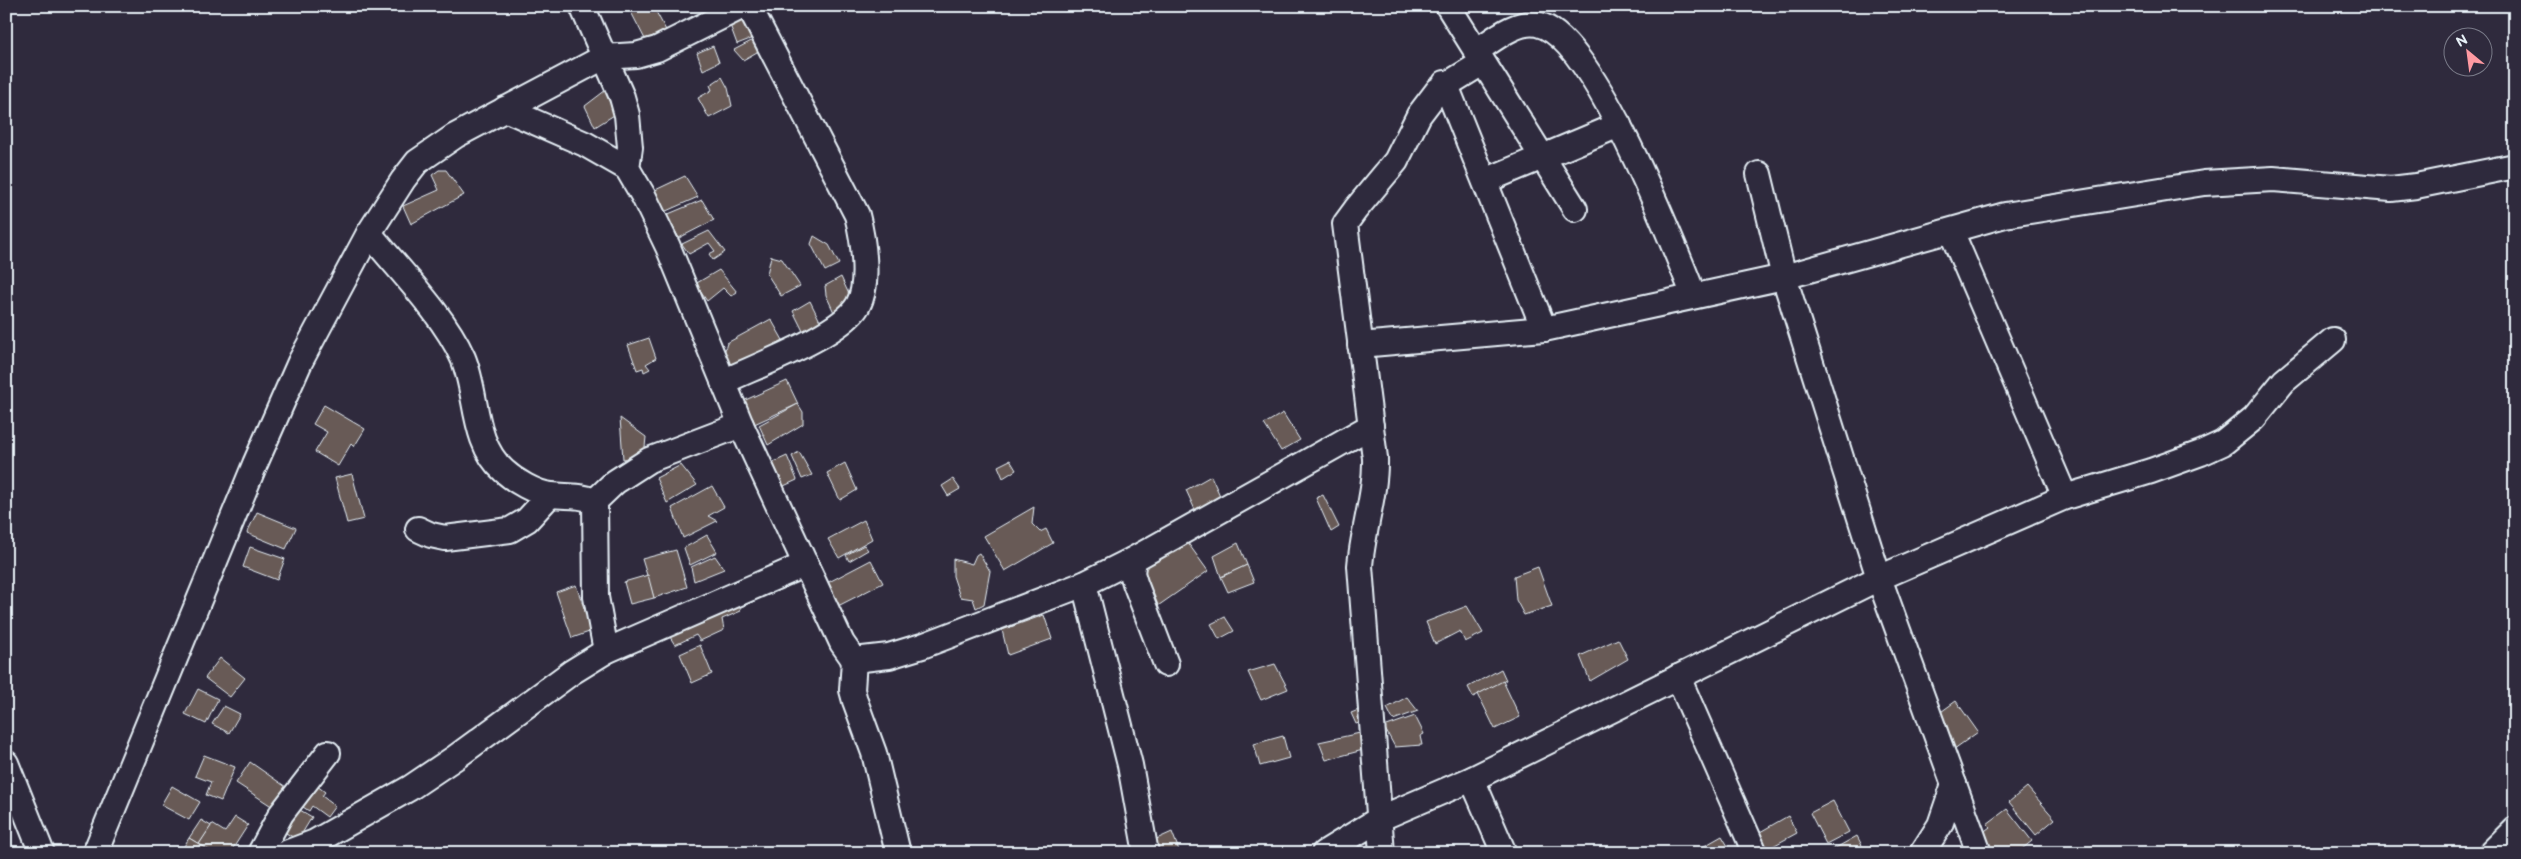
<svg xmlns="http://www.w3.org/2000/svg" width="2521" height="859" font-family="'Balsamiq Sans',sans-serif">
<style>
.building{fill:#675a56;stroke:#e8f1f8}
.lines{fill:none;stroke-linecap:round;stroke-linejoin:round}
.minor-casing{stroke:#e8f1f8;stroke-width:28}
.minor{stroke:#2f2a3d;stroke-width:24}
</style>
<rect width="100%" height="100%" fill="#2f2a3d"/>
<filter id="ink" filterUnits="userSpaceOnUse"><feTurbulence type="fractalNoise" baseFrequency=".02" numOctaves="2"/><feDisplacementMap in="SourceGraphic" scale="10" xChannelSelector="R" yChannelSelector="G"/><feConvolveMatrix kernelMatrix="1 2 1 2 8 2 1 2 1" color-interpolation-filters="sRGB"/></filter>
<g filter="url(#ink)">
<g class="building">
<polygon points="641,6 653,6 668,34 648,45 631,12"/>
<polygon points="749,16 758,36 737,44 730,25"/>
<polygon points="757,38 764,48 743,60 734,50"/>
<polygon points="713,46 719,62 703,70 697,53"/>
<polygon points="722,77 728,88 732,106 709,118 698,98 712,90 710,85"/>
<polygon points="606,90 619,112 595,127 585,106"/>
<polygon points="439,170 446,170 464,195 411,224 403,206 439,190 432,175"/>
<polygon points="685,176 698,197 657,215 649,193"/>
<polygon points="702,200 714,220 679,238 666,215"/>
<polygon points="709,231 725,252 713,260 709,254 715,251 709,243 689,254 682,244"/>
<polygon points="814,236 829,245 839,264 825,271 811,244"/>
<polygon points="771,256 782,259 800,286 781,296 767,274"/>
<polygon points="719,270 737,292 731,296 723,288 707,301 695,284"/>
<polygon points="841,277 854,305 838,321 826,295 825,286"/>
<polygon points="810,301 824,329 807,339 793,311"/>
<polygon points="771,319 784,342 728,367 722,360 727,343"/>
<polygon points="649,338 656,358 646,364 650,369 644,372 643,368 637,370 628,345"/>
<polygon points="787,381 798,404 750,426 739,403"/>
<polygon points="798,404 803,412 803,424 768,445 759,425"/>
<polygon points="324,405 365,429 354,447 351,444 338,466 315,452 327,432 313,424"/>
<polygon points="1283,413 1300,440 1281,451 1264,424"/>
<polygon points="620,418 646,437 644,457 623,459"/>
<polygon points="799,452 812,475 802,479 792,456"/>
<polygon points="787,456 797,480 775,490 765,466"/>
<polygon points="1010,460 1016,470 1003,478 998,466"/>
<polygon points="845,463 857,490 840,500 827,473"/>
<polygon points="681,465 697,485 667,503 656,478"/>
<polygon points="352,474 364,519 347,523 335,478"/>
<polygon points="1211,476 1222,500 1196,512 1186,490"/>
<polygon points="953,479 960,489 948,496 942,486"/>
<polygon points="712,486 724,507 708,516 717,521 683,538 672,508"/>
<polygon points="1323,495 1339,527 1331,532 1316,498"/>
<polygon points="1034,507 1032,524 1040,532 1046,529 1053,543 1005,571 984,536"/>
<polygon points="257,512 296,528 286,549 247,533"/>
<polygon points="864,520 872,539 839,558 828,539"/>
<polygon points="707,535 717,552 690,565 684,548"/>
<polygon points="1185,539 1208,571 1152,610 1137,570"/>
<polygon points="1238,543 1247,565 1221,577 1214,556"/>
<polygon points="864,545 868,550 849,561 846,555"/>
<polygon points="250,547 285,559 277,580 243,567"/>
<polygon points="676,550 687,587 654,598 642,559"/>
<polygon points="979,553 990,571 984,604 976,608 973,599 960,597 953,576 953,559 972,564 976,555"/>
<polygon points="715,556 724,569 694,581 691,567"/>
<polygon points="871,560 883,583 838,606 827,583"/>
<polygon points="1247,565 1254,582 1228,592 1221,577"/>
<polygon points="1538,567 1552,606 1524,615 1516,600 1514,576"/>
<polygon points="648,575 654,598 630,604 624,582"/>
<polygon points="576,585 592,631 572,638 556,592"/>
<polygon points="739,606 741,611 722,619 724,630 700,641 696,635 675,645 670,637"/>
<polygon points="1467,606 1483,633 1465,642 1460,631 1435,644 1426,622"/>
<polygon points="1044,615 1052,639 1008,655 1002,630"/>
<polygon points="1225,617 1234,631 1219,639 1211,624"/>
<polygon points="1618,639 1628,659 1590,681 1580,656"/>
<polygon points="700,645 712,674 692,683 680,654"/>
<polygon points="220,658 245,678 230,697 205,678"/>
<polygon points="1275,664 1288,689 1261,700 1248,672"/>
<polygon points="1501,669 1506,680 1473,697 1468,687"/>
<polygon points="1503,681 1520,717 1495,729 1478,694"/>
<polygon points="198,689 218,699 206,724 185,714"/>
<polygon points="1407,697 1418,711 1393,720 1387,708"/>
<polygon points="1956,701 1978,732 1950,752 1938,735 1948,728 1938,714"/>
<polygon points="224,706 240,714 229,733 212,724"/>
<polygon points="1361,709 1367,720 1356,724 1351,713"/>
<polygon points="1415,716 1424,734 1420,736 1422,745 1395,747 1384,727"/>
<polygon points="1360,733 1363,750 1326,760 1319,742"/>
<polygon points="1283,736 1289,758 1260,766 1254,744"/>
<polygon points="204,755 235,767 221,801 206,795 211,782 195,776"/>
<polygon points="250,762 286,787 273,807 236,783"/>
<polygon points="312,782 325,792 322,796 335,806 327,817 312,806 309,811 297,803"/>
<polygon points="172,786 200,802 189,820 161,805"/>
<polygon points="2027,787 2055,819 2036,835 2009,802"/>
<polygon points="1833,801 1849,832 1826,844 1810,813"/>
<polygon points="293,806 312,817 298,840 279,829"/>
<polygon points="2007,809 2032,841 2017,853 1985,853 1974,839 1990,827 1987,824"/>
<polygon points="1788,816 1797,833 1762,852 1753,836"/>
<polygon points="235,817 248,825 230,853 213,853 199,844 212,824 225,832"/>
<polygon points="201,820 211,826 199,844 189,838"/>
<polygon points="1172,832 1180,853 1157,853 1152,841"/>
<polygon points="1722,836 1732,853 1692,853"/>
<polygon points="1857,836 1865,851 1834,853 1832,850"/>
<polygon points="189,838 199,844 215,853 180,853"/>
</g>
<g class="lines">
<defs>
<g id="minor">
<polyline points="582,6 622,97 627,115 630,147 627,168"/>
<polyline points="1448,6 1575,209"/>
<path d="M1476 51C1492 41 1516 20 1537 24 1593 35 1673 244 1694 296"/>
<polyline points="1445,83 1544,329"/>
<polyline points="505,109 585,144 627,168 644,197 668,247 741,425 842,643 854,660 889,656 922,646 1084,584 1134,559 1371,426"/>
<polyline points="1759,174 1784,277 1879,578 1979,853"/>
<polyline points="1485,181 1619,125"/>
<polyline points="1951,231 2065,497"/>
<path d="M369 233C399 270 444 315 463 358 478 394 472 443 504 471 515 481 535 493 551 495 569 497 576 494 595 501"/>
<polyline points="1360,345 1544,329 1784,277 2005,215 2204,183 2273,179 2391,189 2416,186 2515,166"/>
<path d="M723 382C756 366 841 335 858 305 870 284 863 238 857 215L749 6"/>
<polyline points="418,529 431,535 445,538 510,530 527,520 550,495"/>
<polyline points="1134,559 1132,573 1135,583 1166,664"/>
<polyline points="1084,584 1130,765 1146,853"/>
<polyline points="606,651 596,597 595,501 615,482 649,460 741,425"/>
<polyline points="854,660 852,690 855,701 874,753 898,853"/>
<polyline points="1678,677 1755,853"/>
<polyline points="6,763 42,853"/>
<polyline points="1472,779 1504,853"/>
<polyline points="95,853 255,464 300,362 369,233 403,180 417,162 455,136 604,57 636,55 657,49 743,6"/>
<polyline points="260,853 281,814 328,753"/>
<polyline points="286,853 315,842 410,788 456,757 572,672 606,651 806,564"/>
<polyline points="1324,853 1381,818 1472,779 1879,578 2065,497 2151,471 2201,453 2223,443 2254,418 2284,381 2333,340"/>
<path d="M1382 853 1360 566C1363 529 1376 493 1375 458L1345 224 1356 209 1396 161 1419 115 1438 90 1482 63"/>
<polyline points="1922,853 1940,825 1954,784"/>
<polyline points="2491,853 2515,829"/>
</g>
</defs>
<use href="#minor" class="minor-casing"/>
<use href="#minor" class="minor"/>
</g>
</g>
<rect width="2521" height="859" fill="none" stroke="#2f2a3d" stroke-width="25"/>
<rect x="12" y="12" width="2496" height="834" fill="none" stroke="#e8f1f8" stroke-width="2" filter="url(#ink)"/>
<g transform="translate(2468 52) rotate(331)"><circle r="24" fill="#2f2a3d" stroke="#797a88"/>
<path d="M0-4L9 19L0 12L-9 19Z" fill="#ff9aa2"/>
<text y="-8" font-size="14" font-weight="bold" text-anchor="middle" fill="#e8f1f8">N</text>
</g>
</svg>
